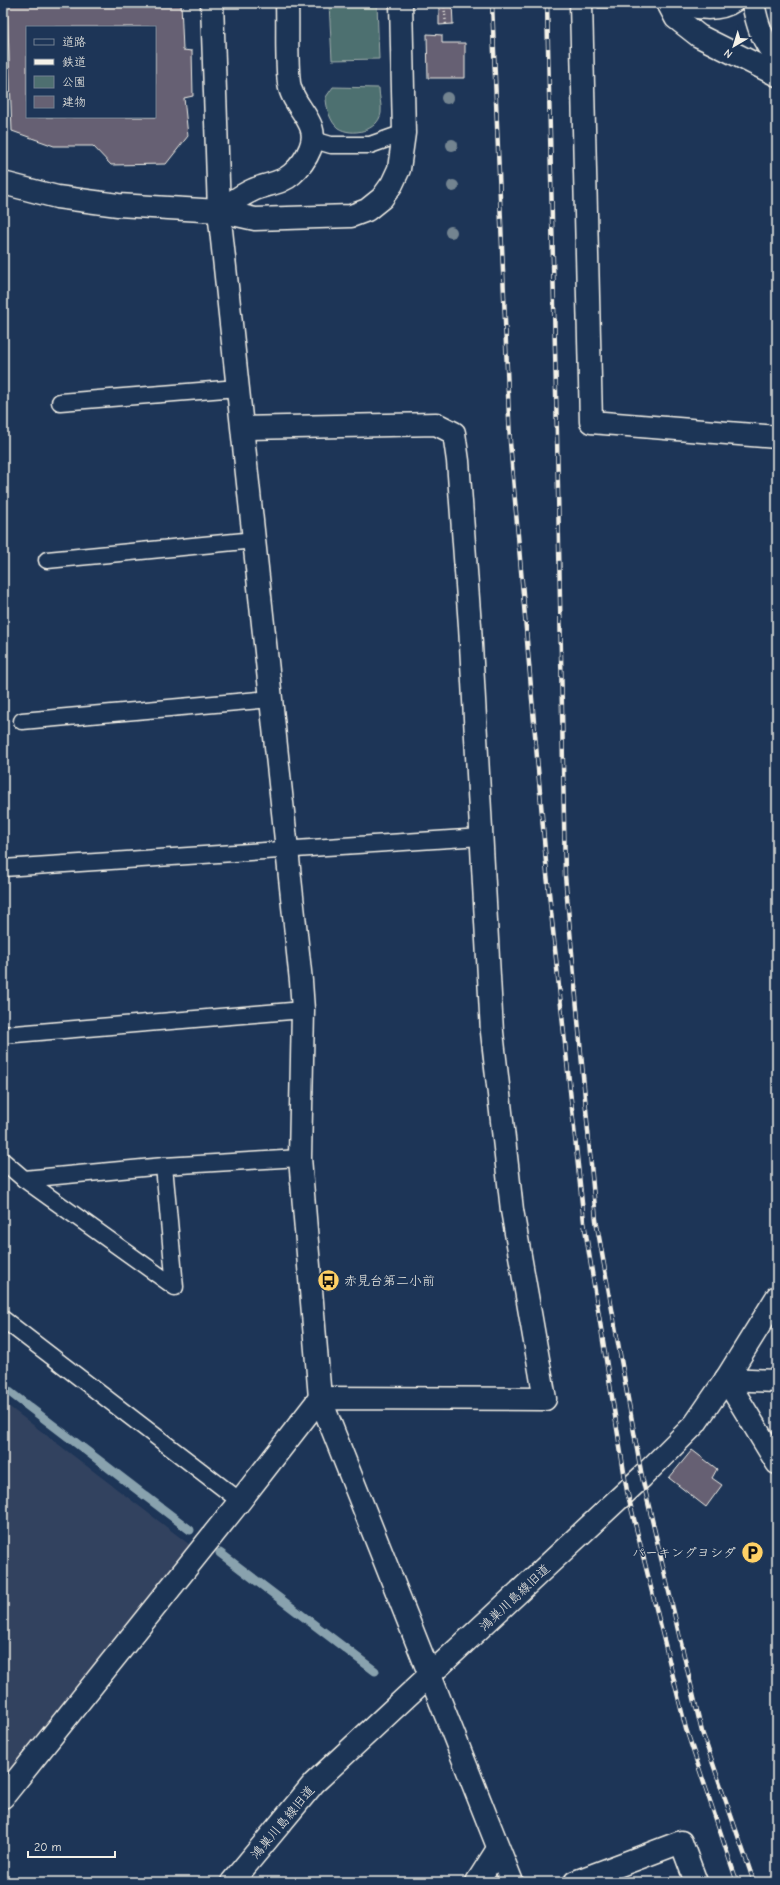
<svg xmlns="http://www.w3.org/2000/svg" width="780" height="1885" font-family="'Comic Neue','Klee One',sans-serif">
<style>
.built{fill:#33425f}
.green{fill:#4e6f70;stroke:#a1b0ac}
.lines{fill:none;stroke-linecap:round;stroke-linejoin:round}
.stream{stroke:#89a2ae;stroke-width:9}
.building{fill:#666173;stroke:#f4f1e8;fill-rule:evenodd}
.lane-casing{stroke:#f4f1e8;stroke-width:19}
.street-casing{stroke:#f4f1e8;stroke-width:25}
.secondary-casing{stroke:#f4f1e8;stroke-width:25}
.path{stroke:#f4f1e8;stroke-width:2.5;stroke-dasharray:1 3;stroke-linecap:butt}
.lane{stroke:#1d3557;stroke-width:16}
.street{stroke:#1d3557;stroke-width:22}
.secondary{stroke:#1d3557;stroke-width:22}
.rail-casing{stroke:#f4f1e8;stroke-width:4.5}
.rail{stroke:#1d3557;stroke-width:3;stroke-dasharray:9;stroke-linecap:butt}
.tree{fill:#738490}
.labels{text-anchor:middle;stroke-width:3;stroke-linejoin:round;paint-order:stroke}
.poi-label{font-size:13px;fill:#f4f1e8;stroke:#1d3557;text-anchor:start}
.street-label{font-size:13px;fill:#f4f1e8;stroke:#1d3557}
</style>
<rect width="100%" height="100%" fill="#1d3557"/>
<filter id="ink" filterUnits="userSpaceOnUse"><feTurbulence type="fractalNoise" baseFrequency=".025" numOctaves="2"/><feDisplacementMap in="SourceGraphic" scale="8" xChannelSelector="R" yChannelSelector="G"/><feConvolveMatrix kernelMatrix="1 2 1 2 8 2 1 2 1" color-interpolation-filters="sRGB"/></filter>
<g filter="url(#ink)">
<polygon class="built" points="3,1402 190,1545 3,1779"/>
<g class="green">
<polygon points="329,3 377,3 379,59 332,60"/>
<path d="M333 87 379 88C379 96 382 105 381 113 378 131 352 137 338 128 330 122 326 107 326 97Z"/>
</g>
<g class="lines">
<g class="stream">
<polyline points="3,1387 190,1530"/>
<polyline points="220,1553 375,1671"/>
</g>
</g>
<g class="building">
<path d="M7 3H181L183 50 192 51 193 96 184 98 188 136 166 164 111 165 93 146H54L12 131ZM27 27H155V117H27Z"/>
<polygon points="439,3 452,3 453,24 439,25"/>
<rect x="598" y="3" width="22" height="5"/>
<polygon points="427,34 442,35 442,43 465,43 465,78 428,78"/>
<polygon points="692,1450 717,1469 712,1478 722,1485 706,1507 669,1478"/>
</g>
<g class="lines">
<defs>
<g id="lane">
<path d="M675 3C692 12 719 15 736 3"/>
<polyline points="314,140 331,145 370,145 404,133"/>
<polyline points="60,402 238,388"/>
<polyline points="47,560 255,540"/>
<polyline points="22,721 271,699"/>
<polyline points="3,868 481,837"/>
<polyline points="3,1035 303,1010"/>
<polyline points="3,1161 24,1179 175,1287 164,1166"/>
<polyline points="24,1179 164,1166 300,1158"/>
<polyline points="3,1319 240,1501"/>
</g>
<g id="street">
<polyline points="581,3 591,422 777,437"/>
<polyline points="726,1379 777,1463"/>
<polyline points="726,1379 777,1381"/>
<polyline points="3,1797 240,1501 320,1398 545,1399 512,1210 492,1032 470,626 458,461 454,433 436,424 243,428"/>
<polyline points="477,1882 498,1849"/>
<polyline points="575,1882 681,1842 696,1882"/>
</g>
<g id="secondary">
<polyline points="212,3 219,211 301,981 303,1010 300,1158 320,1398 512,1882"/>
<polyline points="668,3 676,18 699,36 777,75"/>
<path d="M753 3C757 23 762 42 777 57"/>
<polyline points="3,183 57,197 118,205 219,211 255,219 351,216 367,210 382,198 392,184 399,169 404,133 401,3"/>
<path d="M219 211C230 204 241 195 253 190 266 184 281 184 292 174 300 167 306 159 310 149 322 122 292 108 289 83 286 57 288 29 287 3"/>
<polyline points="232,1882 314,1783 642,1477 695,1424 726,1379 777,1297"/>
</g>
</defs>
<use href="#lane" class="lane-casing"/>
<use href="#street" class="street-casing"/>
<use href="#secondary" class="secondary-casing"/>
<polyline class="path" points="444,3 446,25"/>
<use href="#lane" class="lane"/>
<use href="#street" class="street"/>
<use href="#secondary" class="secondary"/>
<defs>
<g id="rail">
<polyline points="492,3 510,442 547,874 584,1222 627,1491 686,1729 737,1882"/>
<polyline points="547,3 557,435 565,875 596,1220 642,1477 702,1732 754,1882"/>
</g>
</defs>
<use href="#rail" class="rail-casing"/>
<use href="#rail" class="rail"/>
</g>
<g class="tree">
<circle cx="447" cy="98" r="6"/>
<circle cx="452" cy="145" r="6"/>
<circle cx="453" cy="186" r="6"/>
<circle cx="451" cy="232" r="6"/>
</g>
</g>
<defs>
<symbol id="bus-disc" viewBox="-11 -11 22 22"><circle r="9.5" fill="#ffd166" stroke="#1d3557"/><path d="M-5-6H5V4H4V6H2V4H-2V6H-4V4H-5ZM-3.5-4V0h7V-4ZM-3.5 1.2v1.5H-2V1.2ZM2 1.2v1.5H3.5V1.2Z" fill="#111"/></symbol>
<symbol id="parking-disc" viewBox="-11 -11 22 22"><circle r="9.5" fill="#ffd166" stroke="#1d3557"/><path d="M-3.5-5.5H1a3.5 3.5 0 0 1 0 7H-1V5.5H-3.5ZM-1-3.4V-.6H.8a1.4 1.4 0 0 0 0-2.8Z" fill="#111"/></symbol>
</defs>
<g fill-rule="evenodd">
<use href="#bus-disc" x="316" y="1268" width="25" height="25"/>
<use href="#parking-disc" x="740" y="1540" width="25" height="25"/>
</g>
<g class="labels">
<g class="poi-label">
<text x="344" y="1285">赤見台第二小前</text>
<text x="736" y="1557" text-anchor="end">パーキングヨシダ</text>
</g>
<g class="street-label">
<text transform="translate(514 1597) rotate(-43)" y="5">鴻巣川島線旧道</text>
<text transform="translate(282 1822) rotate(-50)" y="5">鴻巣川島線旧道</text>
</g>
</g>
<rect width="780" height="1885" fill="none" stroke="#1d3557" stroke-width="16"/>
<rect x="8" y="8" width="764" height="1869" fill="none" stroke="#f4f1e8" stroke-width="1.5" filter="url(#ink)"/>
<rect x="26" y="26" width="130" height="92" fill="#1d3557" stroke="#738091"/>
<rect x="34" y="39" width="20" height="6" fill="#1d3557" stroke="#738091"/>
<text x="62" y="46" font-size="12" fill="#f4f1e8">道路</text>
<rect x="34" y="59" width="20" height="6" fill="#f4f1e8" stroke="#738091"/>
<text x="62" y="66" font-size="12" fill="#f4f1e8">鉄道</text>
<rect x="34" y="76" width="20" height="12" fill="#4e6f70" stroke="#738091"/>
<text x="62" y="86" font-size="12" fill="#f4f1e8">公園</text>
<rect x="34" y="96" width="20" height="12" fill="#666173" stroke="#738091"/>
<text x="62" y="106" font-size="12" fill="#f4f1e8">建物</text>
<g transform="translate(734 46) rotate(218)" stroke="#1d3557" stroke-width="3" paint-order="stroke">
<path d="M0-3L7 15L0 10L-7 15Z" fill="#f4f1e8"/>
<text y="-6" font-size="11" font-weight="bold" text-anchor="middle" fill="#f4f1e8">N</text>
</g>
<path d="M28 1851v6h87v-6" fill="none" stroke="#f4f1e8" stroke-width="2"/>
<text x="34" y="1851" font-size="12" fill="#f4f1e8" stroke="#1d3557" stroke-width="3" paint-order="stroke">20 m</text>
</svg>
